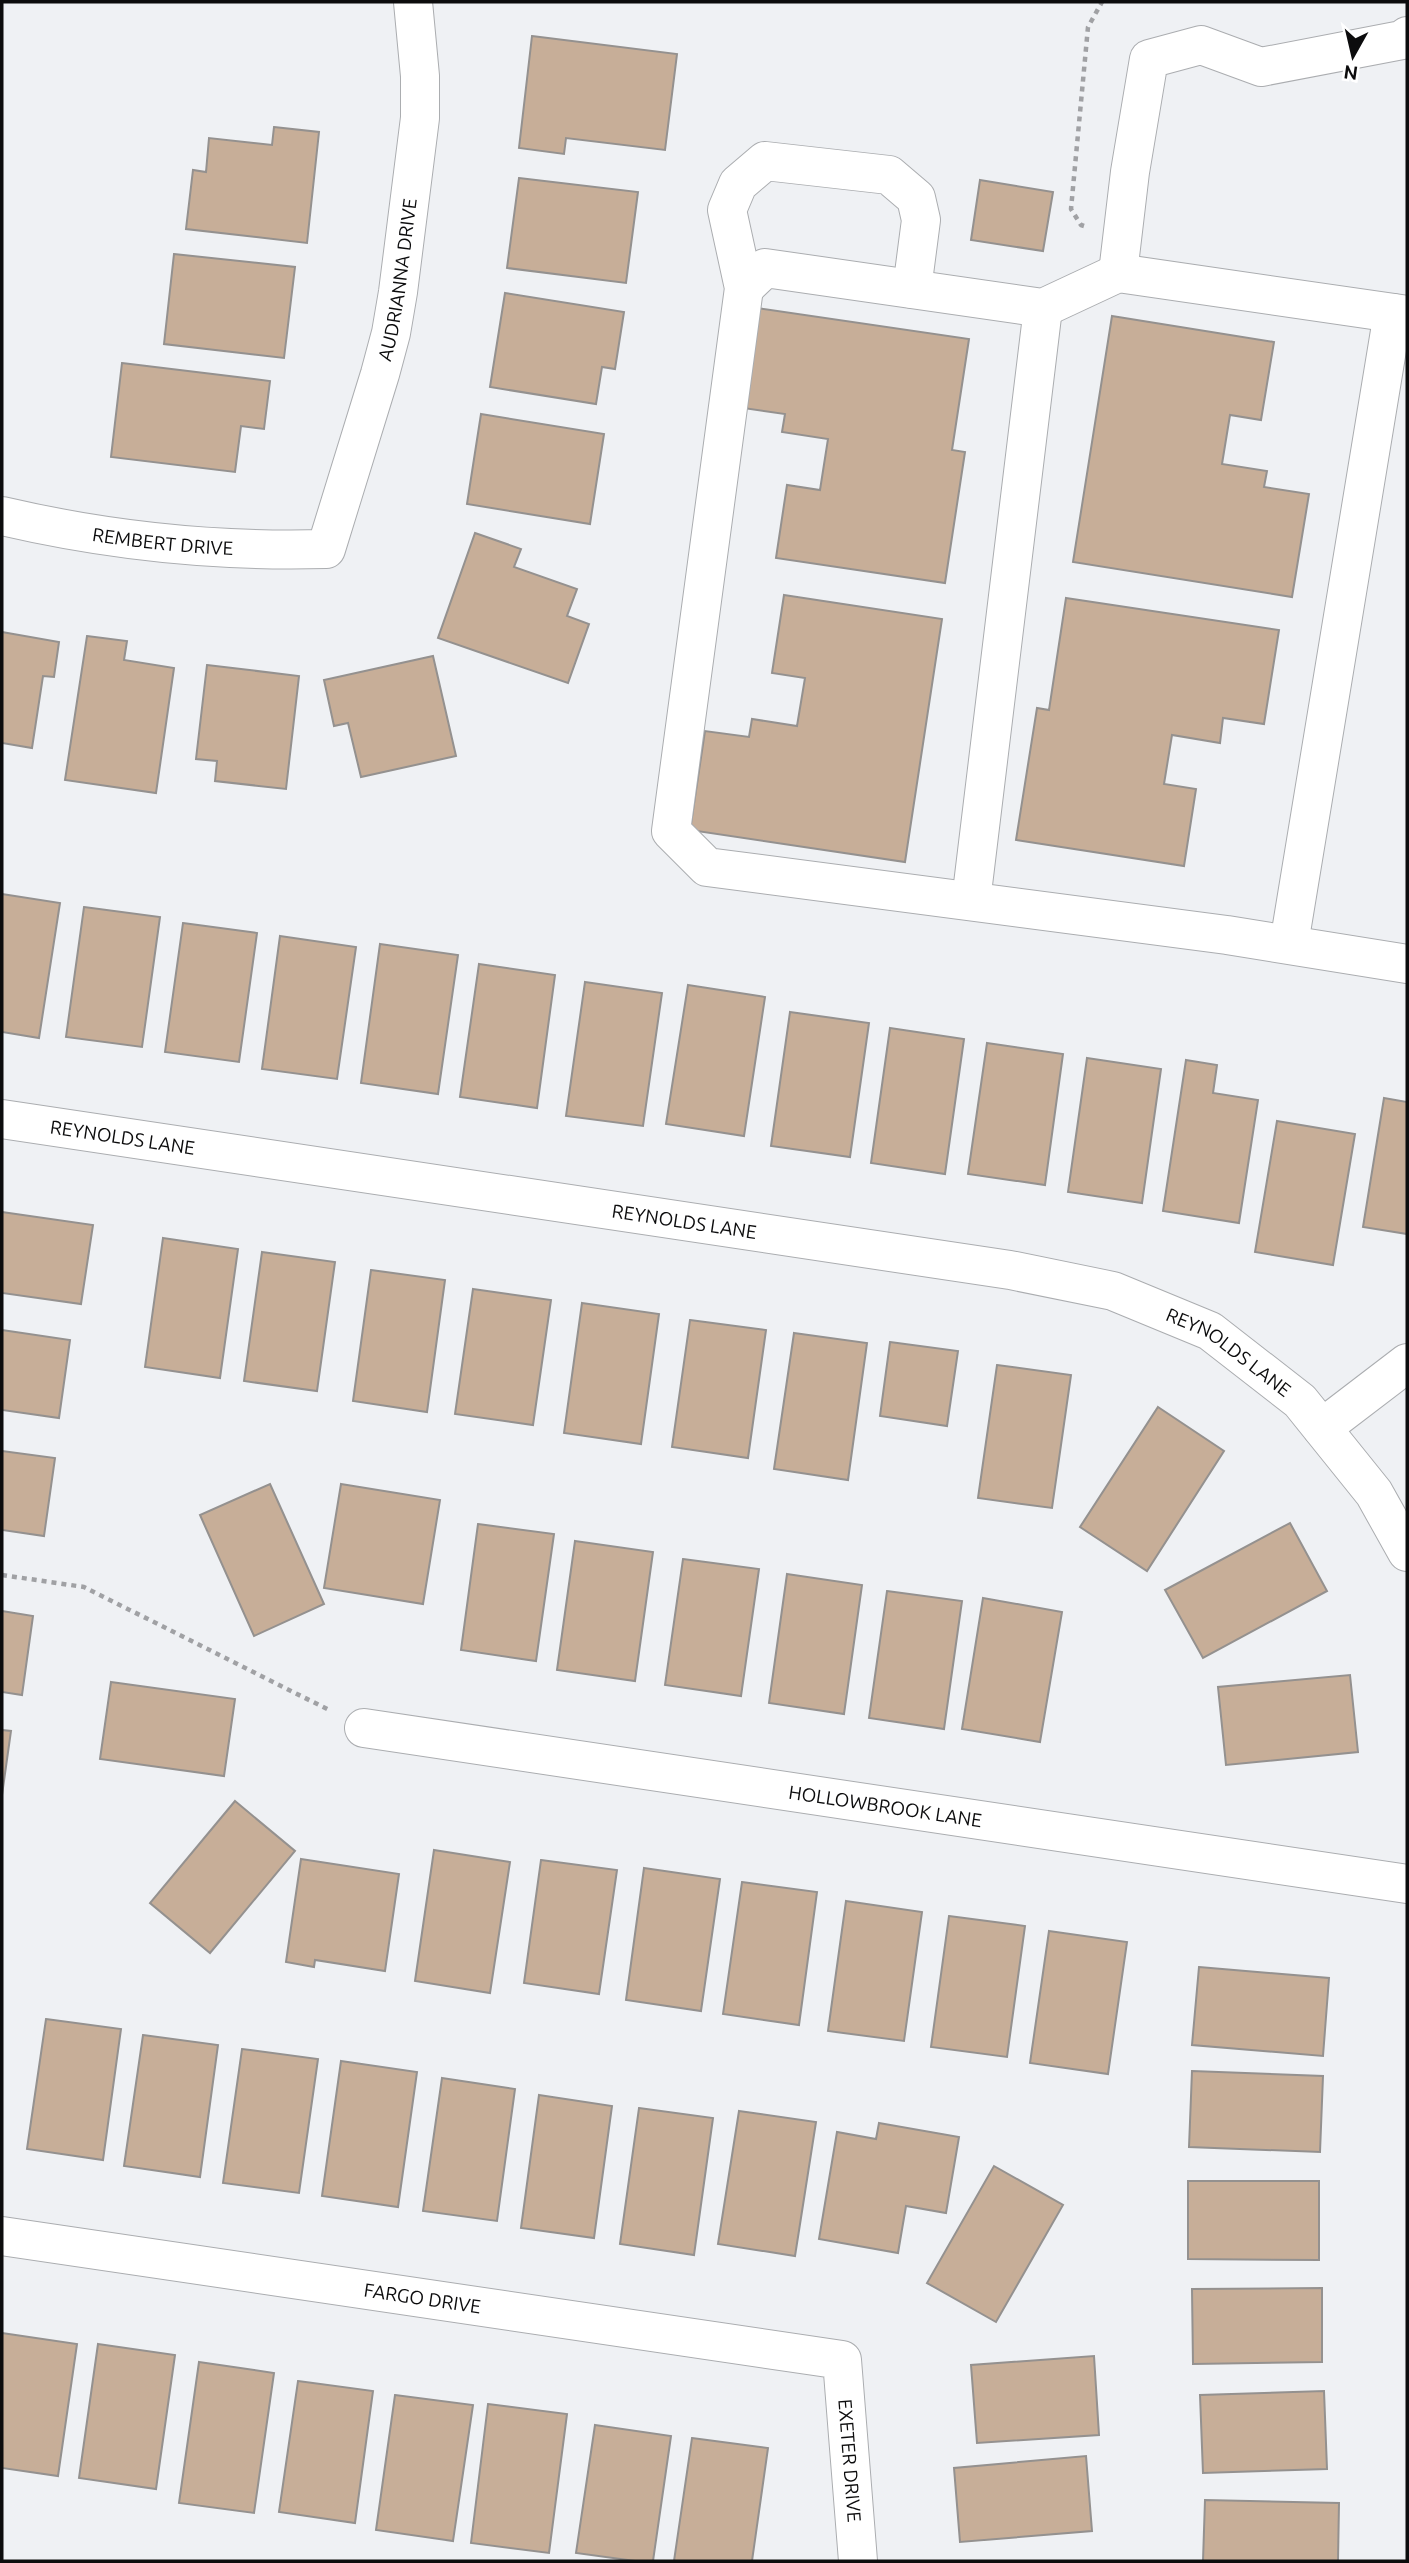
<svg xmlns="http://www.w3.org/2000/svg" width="1409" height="2563" font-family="Ubuntu,sans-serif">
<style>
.building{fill:#c7ae98;stroke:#94918f;stroke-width:2}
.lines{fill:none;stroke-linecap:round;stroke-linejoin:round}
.minor-casing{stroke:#abadb0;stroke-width:40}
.path{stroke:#a0a1a4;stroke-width:4.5;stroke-dasharray:5 5;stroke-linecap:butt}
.minor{stroke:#fff;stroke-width:38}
.labels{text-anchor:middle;stroke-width:5;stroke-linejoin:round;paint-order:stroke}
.street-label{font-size:19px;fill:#0c0c0d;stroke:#fff}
</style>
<rect width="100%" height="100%" fill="#eff1f4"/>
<g class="building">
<polygon points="532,36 677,54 665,150 566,138 564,154 519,148"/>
<polygon points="274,127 319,132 307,243 186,229 193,170 206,172 209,138 272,145"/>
<polygon points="519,178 638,192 626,283 507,268"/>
<polygon points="980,180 1053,192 1043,251 971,240"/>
<polygon points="174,254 295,267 284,358 164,344"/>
<polygon points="505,293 624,312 615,369 602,367 596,404 490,387"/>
<polygon points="757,308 969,339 952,450 965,452 945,583 776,558 787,485 820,490 828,439 782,432 785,414 743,408"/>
<polygon points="1112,316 1274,342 1261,420 1230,415 1222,464 1267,471 1264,487 1309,494 1292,597 1073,562"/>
<polygon points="122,363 270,381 264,429 241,426 235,472 111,457"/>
<polygon points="481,414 604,434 590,524 467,504"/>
<polygon points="475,533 521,549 514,567 577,589 567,616 589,624 568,683 438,638"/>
<polygon points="784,595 942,619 905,862 690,830 705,731 749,737 752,719 797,726 805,678 772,673"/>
<polygon points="1066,598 1279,630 1264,724 1223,718 1220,743 1172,735 1164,784 1196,789 1184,866 1016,840 1037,708 1049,710"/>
<polygon points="2,632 59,642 54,677 43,676 32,748 2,743"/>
<polygon points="87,636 127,641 124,660 174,668 156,793 65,780"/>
<polygon points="433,656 456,756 361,777 348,723 334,726 324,680"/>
<polygon points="207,665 299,676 286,789 215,781 217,761 196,759"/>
<polygon points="2,894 60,903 39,1038 2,1032"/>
<polygon points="84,907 160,917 142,1047 66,1037"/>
<polygon points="183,923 257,933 239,1062 165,1052"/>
<polygon points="280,936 356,947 337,1079 262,1069"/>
<polygon points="380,944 458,955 438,1094 361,1083"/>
<polygon points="479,964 555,975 537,1108 460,1097"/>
<polygon points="585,982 662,993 643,1126 566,1116"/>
<polygon points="688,985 765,997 744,1136 666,1124"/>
<polygon points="790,1012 869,1023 850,1157 771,1146"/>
<polygon points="890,1028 964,1039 945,1174 871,1163"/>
<polygon points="987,1043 1063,1054 1045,1185 968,1174"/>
<polygon points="1087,1058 1161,1069 1142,1203 1068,1192"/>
<polygon points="1186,1060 1217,1065 1213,1093 1258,1100 1239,1223 1163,1211"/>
<polygon points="1384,1098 1407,1102 1407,1234 1363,1227"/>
<polygon points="1277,1121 1355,1134 1333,1265 1255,1252"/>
<polygon points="2,1212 93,1225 81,1304 2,1293"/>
<polygon points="163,1238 238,1249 220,1378 145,1367"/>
<polygon points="262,1252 335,1262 317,1391 244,1381"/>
<polygon points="371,1270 445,1280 427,1412 353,1401"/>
<polygon points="473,1289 551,1300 533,1425 455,1414"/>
<polygon points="582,1303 659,1314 641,1444 564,1433"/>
<polygon points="690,1320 766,1330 748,1458 672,1447"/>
<polygon points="2,1330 70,1340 59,1418 2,1410"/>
<polygon points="794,1333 867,1343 848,1480 774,1469"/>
<polygon points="890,1342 958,1351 947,1426 880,1416"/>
<polygon points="997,1365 1071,1375 1052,1508 978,1498"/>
<polygon points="1158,1407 1224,1451 1147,1571 1080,1527"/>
<polygon points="2,1451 55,1458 44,1536 2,1530"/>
<polygon points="270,1484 324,1604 254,1636 200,1515"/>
<polygon points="341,1484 440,1500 423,1604 324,1588"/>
<polygon points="1290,1523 1327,1591 1203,1658 1165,1590"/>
<polygon points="478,1524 554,1534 536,1661 461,1650"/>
<polygon points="575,1541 653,1552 635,1681 557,1670"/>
<polygon points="683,1559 759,1569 741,1696 665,1685"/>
<polygon points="787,1574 862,1585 844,1714 769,1703"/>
<polygon points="887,1591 962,1601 944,1729 869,1718"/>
<polygon points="983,1598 1062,1612 1040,1742 962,1729"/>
<polygon points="2,1611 33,1616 22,1695 2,1692"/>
<polygon points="1350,1675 1358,1752 1226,1765 1218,1687"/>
<polygon points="111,1682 235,1699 224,1776 100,1759"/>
<polygon points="2,1730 11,1731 2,1795"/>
<polygon points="235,1801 295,1851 210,1953 150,1903"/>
<polygon points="434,1850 510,1862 490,1993 415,1981"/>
<polygon points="301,1859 399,1874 385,1971 315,1960 314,1967 286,1962"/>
<polygon points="541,1860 617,1870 599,1994 524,1983"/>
<polygon points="644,1868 720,1879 701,2011 626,2000"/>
<polygon points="742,1882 817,1892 799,2025 723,2014"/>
<polygon points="846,1901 922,1912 904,2041 828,2031"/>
<polygon points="949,1916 1025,1926 1007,2057 931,2047"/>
<polygon points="1049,1931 1127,1942 1108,2074 1030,2063"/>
<polygon points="1199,1967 1329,1978 1323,2056 1192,2045"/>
<polygon points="46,2019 121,2029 103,2160 27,2149"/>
<polygon points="143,2035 218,2045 200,2177 124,2166"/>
<polygon points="242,2049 318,2059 299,2193 223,2183"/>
<polygon points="341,2061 417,2072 398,2207 322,2196"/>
<polygon points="1192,2071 1323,2076 1320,2152 1189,2147"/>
<polygon points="442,2078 515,2089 497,2221 423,2211"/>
<polygon points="539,2095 612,2106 594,2238 521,2228"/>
<polygon points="639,2108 713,2118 694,2255 620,2244"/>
<polygon points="739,2111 816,2122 795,2256 718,2244"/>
<polygon points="879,2123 959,2137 946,2213 906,2206 898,2253 819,2239 837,2132 876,2139"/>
<polygon points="994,2166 1063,2205 996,2322 927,2283"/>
<polygon points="1188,2181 1319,2181 1319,2260 1188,2259"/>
<polygon points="1322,2288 1322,2362 1193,2364 1192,2289"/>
<polygon points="2,2333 77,2344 58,2476 2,2468"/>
<polygon points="98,2344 175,2355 156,2489 79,2478"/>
<polygon points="1094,2356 1099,2435 977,2443 971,2365"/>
<polygon points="199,2362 274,2373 254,2513 179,2503"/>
<polygon points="298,2381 373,2391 355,2523 279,2512"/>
<polygon points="1324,2391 1327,2469 1203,2473 1200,2395"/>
<polygon points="395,2395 473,2405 453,2541 376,2530"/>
<polygon points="488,2404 567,2414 549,2553 471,2543"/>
<polygon points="595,2425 671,2436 653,2561 635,2561 576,2553"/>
<polygon points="692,2438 768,2448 752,2561 674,2561"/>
<polygon points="1086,2456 1092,2531 960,2542 954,2468"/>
<polygon points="1205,2500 1339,2503 1338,2561 1203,2561"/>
</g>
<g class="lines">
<defs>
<g id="minor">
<polyline points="1118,273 1130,172 1149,59 1201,45 1261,67 1402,40 1407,36"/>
<polyline points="744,288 765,268 1043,308 1118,273 1407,315"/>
<polyline points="912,289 921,220 916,198 889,175 765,161 738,184 727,210 744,288 671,831 707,867 1227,935 1407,964"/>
<path id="s1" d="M2 516C109 541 217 552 326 549L380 374 391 333 398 292 420 118V76L413 2"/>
<polyline points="971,901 1043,308"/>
<polyline points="1289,944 1393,313"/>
<path id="s2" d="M2 1119 1010 1270 1113 1291 1210 1331 1300 1401 1374 1493 1407 1552"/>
<polyline points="1322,1428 1407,1363"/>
<path id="s3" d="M364 1728 1407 1884"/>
<path id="s4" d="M2 2236 842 2360 858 2561"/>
</g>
</defs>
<use href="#minor" class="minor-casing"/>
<g class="path">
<polyline points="1084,226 1081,225 1071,209 1088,27 1102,2"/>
<polyline points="2,1575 84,1587 331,1711"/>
</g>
<use href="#minor" class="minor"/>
</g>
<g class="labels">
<g class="street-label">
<text dy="7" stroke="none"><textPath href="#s1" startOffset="606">AUDRIANNA DRIVE</textPath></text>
<text dy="7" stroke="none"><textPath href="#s1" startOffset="163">REMBERT DRIVE</textPath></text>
<text dy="7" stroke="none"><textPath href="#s2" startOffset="122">REYNOLDS LANE</textPath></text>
<text dy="7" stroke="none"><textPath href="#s2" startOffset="690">REYNOLDS LANE</textPath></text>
<text dy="7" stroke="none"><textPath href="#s2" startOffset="1256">REYNOLDS LANE</textPath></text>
<text dy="7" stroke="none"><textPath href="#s3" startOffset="527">HOLLOWBROOK LANE</textPath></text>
<text dy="7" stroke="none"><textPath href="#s4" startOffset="425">FARGO DRIVE</textPath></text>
<text dy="7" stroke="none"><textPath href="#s4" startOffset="950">EXETER DRIVE</textPath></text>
</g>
</g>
<rect width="1409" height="2563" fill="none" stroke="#0c0c0d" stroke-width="7"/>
<g transform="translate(1353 56) rotate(188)" stroke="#ffffff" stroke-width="5" paint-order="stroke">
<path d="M0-5L12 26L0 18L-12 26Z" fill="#0c0c0d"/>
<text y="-10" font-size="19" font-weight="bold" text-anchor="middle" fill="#0c0c0d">N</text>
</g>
</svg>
